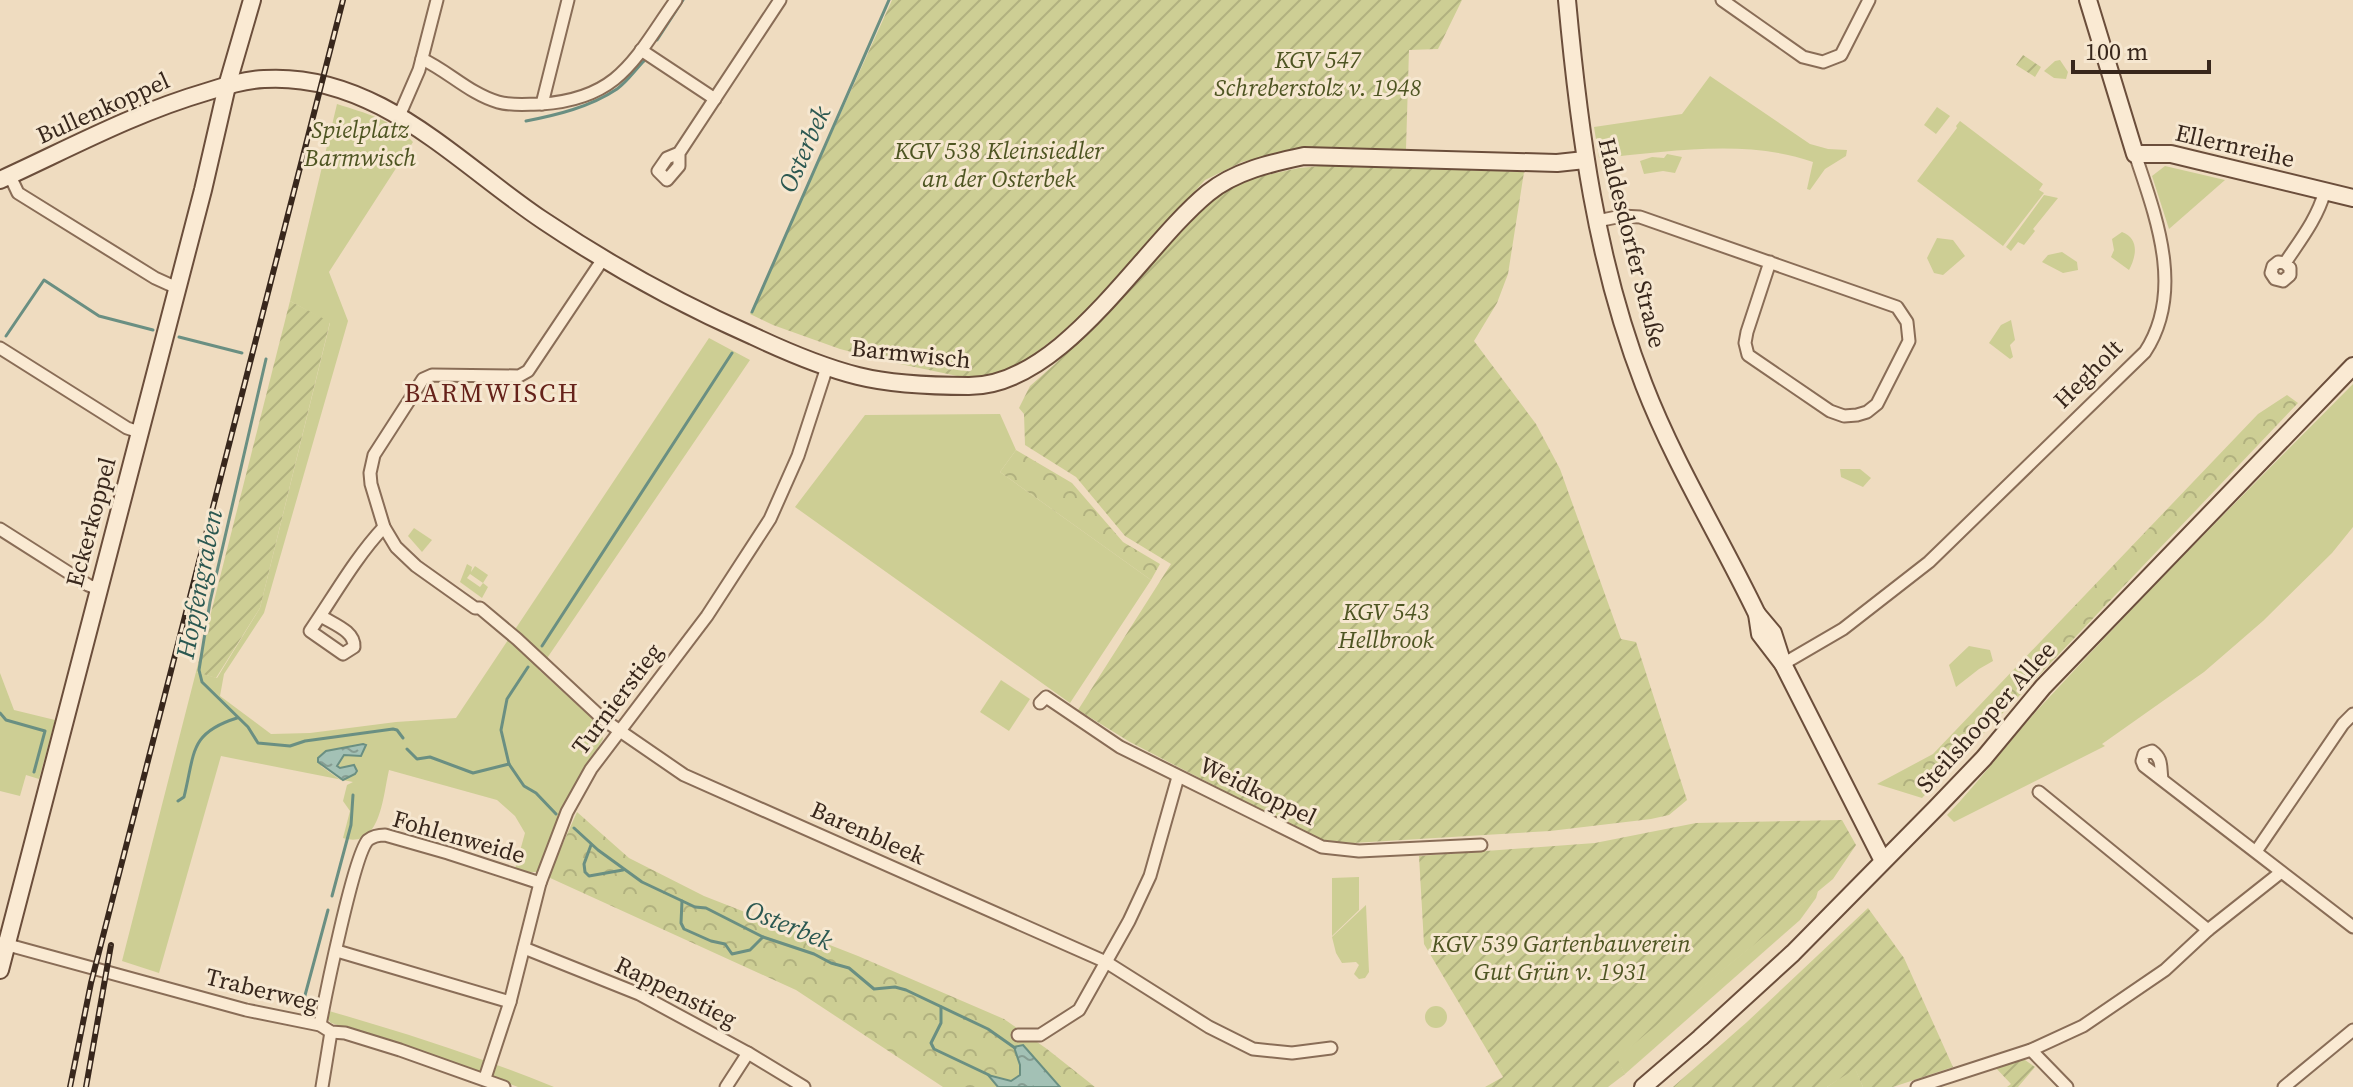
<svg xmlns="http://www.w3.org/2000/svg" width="2353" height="1087" font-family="'Source Serif 4',serif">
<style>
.green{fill:#cdce94;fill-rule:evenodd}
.forest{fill:url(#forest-crowns)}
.garden{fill:url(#garden-furrows)}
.water{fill:url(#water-ripples);stroke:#6a8f82;stroke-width:2}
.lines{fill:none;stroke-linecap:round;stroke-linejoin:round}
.stream{stroke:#6a8f82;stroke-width:3}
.street-casing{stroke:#896d57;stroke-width:15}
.secondary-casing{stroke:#6b4e3b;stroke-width:20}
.street{stroke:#faead3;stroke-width:11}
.secondary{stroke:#faead3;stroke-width:16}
.rail-casing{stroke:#38271c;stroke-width:6}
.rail{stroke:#f6e7d0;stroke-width:3;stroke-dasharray:9;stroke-linecap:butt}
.labels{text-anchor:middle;stroke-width:6;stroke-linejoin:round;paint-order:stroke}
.park-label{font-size:24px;font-style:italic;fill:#4e5522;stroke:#f6e7d0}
.street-label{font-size:24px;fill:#38271c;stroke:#f6e7d0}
.water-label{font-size:26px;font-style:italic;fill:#2b5851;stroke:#f6e7d0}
.neighbourhood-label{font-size:26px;letter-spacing:2px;fill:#66221a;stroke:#f6e7d0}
</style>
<defs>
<pattern id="forest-crowns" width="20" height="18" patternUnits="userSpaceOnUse" patternTransform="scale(2)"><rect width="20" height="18" fill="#cdce94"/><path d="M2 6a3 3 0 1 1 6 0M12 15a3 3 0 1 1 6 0" fill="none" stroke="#b1b17f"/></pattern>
<pattern id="garden-furrows" width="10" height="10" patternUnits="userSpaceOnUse" patternTransform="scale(2)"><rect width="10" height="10" fill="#cdce94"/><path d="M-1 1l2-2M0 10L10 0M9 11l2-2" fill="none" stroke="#b1b17f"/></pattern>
<pattern id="water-ripples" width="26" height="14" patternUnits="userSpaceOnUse" patternTransform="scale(2)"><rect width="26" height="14" fill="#a3c1b5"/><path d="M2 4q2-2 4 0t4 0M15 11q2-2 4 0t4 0" fill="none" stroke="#869d92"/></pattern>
</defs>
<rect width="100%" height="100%" fill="#efdcc0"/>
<g class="green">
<polygon points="2060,60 2068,72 2066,79 2054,78 2044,71 2055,61"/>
<path d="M1710 76 1810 144 1828 149 1847 150 1846 156 1825 169 1810 190 1807 189 1813 162C1744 138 1670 152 1599 158L1594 127 1682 114Z"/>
<path d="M337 104C365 113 393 120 413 142L329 272 348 321 264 613 224 674 220 696 271 734 310 733 396 722 456 718 709 338 750 360 539 670 600 726 603 739 562 809 539 872H526L515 869 525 833 515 816 497 800 389 770C383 795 381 850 343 838L350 811 343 801 347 785 353 782 221 756 159 973 122 961 196 672 217 678 260 608 330 323 290 301ZM363 744 353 756 344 755 337 766 341 769 354 765 355 774 339 779 321 766 326 751Z"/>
<polygon points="1937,107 1950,116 1936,134 1924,125"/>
<polygon points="1960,121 2043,184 2039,190 2044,193 2003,246 1917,181 1957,128 1956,126"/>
<polygon points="1667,154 1682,157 1675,173 1663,171 1644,174 1640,161 1652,157 1664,158"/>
<polygon points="2165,166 2225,180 2169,229 2152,176"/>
<polygon points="2044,195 2058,198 2033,229 2035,231 2024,245 2018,242 2011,251 2006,247"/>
<path d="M2122 232C2140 239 2136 257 2129 270L2111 257 2114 250 2112 239Z"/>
<polygon points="1937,238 1953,240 1965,256 1943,275 1934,273 1927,258"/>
<polygon points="2062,252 2077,262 2078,270 2063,273 2042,262 2048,255"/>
<polygon points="2011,320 2015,340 2010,345 2013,357 2010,359 1989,343 2001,325"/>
<path d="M2353 384V527L2332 553 2263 621 2204 672 2102 744 2105 746 1954 822 1947 815C1981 780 2010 740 2043 704 2143 595 2248 490 2353 384Z"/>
<polygon points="1000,414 1016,450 1000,472 1151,580 1070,703 795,507 865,415"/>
<polygon points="1840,469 1860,469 1871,478 1863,487 1841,477"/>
<polygon points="414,528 432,540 422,552 408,536"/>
<polygon points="467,564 472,567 471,572 475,566 488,575 483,583 470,574 467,578 480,587 483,583 488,587 482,598 460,582"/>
<polygon points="1969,646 1990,650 1993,661 1979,669 1956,687 1949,665"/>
<polygon points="0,673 14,710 55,720 39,779 26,775 20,796 0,791"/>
<polygon points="1001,680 1030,699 1009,731 980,712"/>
<polygon points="1359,877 1359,910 1332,936 1332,878"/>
<polygon points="1818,891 1816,898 1800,920 1625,1074 1616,1058"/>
<polygon points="1366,905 1369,972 1365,978 1359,979 1354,974 1359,965 1356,962 1342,963 1336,953 1332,937"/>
<circle cx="1436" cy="1017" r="11"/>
<path d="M329 1011C406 1033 480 1057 554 1087H518L405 1045 331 1023 327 1018Z"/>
<polygon points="1855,1068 1863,1087 1827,1087"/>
</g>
<g class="forest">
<polygon points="2287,395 2298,403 1922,798 1877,784 1933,754 2258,414"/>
<polygon points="1016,450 1072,483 1123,542 1160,564 1151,580 1000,472"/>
<polygon points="577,812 629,858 704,896 858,956 1004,1019 1047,1049 1095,1087 943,1087 796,990 548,877"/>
</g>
<g class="garden">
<polygon points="892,0 1462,0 1438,49 1409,50 1406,149 1298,148 1242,162 1205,180 1077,321 1009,373 967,378 886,361 840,349 773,325 750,314"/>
<polygon points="2023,55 2041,67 2035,77 2016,65"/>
<polygon points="1331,165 1524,172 1508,274 1497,303 1474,341 1536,424 1560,469 1621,639 1636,642 1687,800 1669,815 1651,819 1550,831 1353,843 1321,841 1130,742 1078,710 1171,564 1125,536 1076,477 1025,445 1024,414 1019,408 1030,386 1055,364 1218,194 1257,177 1299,168"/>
<polygon points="290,301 330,322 260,608 216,678 196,672"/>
<polygon points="1842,820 1856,845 1833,879 1617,1058 1625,1074 1608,1087 1485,1087 1503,1077 1424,944 1419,856 1595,843 1696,823"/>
<polygon points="1868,908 1904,958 1953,1067 1893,1087 1863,1087 1855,1069 1827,1087 1673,1087 1747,1022"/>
<polygon points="2015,1059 2025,1060 2035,1067 2018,1087 2007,1087 2011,1084 1994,1066"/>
</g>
<g class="water">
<polygon points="363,744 366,745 361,756 344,755 337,766 340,768 354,765 357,771 355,774 343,780 318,762 318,758 326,751"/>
<polygon points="1023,1045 1060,1087 998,1087 988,1075 1011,1081 1020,1075 1020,1065 1014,1047"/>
</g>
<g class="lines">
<g class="stream">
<polyline points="657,40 683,0"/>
<path d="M526 121C557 115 590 107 617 89 627 82 635 70 644 61"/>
<polyline points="752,312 889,0"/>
<polyline points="6,336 44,280 99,316 153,330"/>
<polyline points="179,337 242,353"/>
<polyline points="266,359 210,602 199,670 202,682 248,727 258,743 290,746 305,741 393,729 397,730 403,738"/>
<polyline points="542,646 732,353"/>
<polyline points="528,667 507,699 501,730 509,764 524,786 536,793 556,814"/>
<polyline points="0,713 6,720 45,731 34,772"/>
<polyline points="407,749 417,759 430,757 473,773 509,764"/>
<path d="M178 801 184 797C195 753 189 733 237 718"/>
<polyline points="574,828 598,850 642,882 695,907 706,908 763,937 814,954 831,963 849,968 874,989 895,987 906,990 988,1029 1015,1048"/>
<polyline points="591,845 584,864 585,872 589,876 623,870"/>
<polyline points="332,896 351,825 353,795"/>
<polyline points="682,901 681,923 684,929 711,941 725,944 732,954 750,950 763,937"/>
<polyline points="304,999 328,910"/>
<polyline points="941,1007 941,1023 931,1043 934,1049 989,1075"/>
</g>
<defs>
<g id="street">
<polyline points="1722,0 1803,57 1823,62 1841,55 1869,0"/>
<polyline points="641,50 715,99"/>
<path d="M422 59C448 71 470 94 498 102 511 106 527 104 541 104 620 99 635 58 676 0"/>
<polyline points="542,104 568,0"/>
<polyline points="399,116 419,70 437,0"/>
<polyline points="679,153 679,166 667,180 658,171 667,158 679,153 780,0"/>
<polyline points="10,176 18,193 155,278 177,288"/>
<polyline points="1597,221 1622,216 1640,217 1897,307 1907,322 1909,341 1877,404 1867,412 1857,415 1844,416 1830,411 1748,355 1745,343 1747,332 1770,262"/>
<polyline points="603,259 528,371 519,376 432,375 423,379 374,455 370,473 371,484 384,527 396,547 416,566 475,608 480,608 517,639 604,720 684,775 1106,962 1209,1027 1253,1049 1292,1053 1331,1048"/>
<path d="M2285 263 2290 268V275L2283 281 2275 279 2271 273 2273 266 2278 262 2285 263C2301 239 2317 219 2325 191"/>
<polyline points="0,348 127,428 139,432"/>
<polyline points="0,529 88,585 98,589"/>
<path d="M321 616C333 624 355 631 354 647L343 654 310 631C334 596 355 558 384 527"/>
<path d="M1783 664 1843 629 1929 562 2145 352C2185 291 2156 217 2135 154"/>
<polyline points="1040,703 1046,697 1120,747 1322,847 1359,851 1481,845"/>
<path d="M2162 779C2160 766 2163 759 2152 751L2144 754 2142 761 2144 766 2353 927"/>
<polyline points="2039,792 2208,930"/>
<polyline points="2257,850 2343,724 2353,714"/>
<polyline points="1,943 246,1010 320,1025 331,1032 345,1033 400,1050 504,1087"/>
<polyline points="524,948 639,994 748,1053 804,1087"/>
<polyline points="337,951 510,1002"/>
<path d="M320 1025C325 998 354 854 368 840 373 836 378 835 385 835L448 853 540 883"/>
<polyline points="1018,1035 1040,1035 1079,1010 1129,921 1150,876 1178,777"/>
<polyline points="2031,1050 2067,1087"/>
<polyline points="485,1078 510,1002 540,883 567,812 591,769 707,616 770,519 798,456 827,367"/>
<polyline points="322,1087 331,1032"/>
<polyline points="726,1087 748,1053"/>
<polyline points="1917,1087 2031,1050 2083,1026 2165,970 2208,930 2280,873"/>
<polyline points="2284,1087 2353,1030"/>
</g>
<g id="secondary">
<path d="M1567 0C1579 131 1596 262 1644 385 1675 465 1720 537 1757 614L1760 634 1783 664"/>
<polyline points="2088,0 2135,154 2171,154 2353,198"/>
<path d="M0 180C68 149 134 113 206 92 225 86 244 80 264 79 377 72 457 163 544 221 611 266 680 304 753 336 787 352 822 367 858 376 890 384 936 386 969 386 1063 386 1141 248 1208 193 1235 171 1271 163 1304 156L1557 163 1585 160"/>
<polyline points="1757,614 1773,633 1783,664 1883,861"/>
<polyline points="0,970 203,190 227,86 252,0"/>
<polyline points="1643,1087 1700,1038 1793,953 1936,808 1984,758 2043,687 2353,366"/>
</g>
</defs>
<use href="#street" class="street-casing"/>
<use href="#secondary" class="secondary-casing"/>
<use href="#street" class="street"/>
<use href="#secondary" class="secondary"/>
<defs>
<g id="rail">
<polyline points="70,1087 91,983 343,0"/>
<polyline points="86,1087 111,945"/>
</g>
</defs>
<use href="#rail" class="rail-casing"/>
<use href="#rail" class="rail"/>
</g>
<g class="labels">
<g class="park-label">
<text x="1318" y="68">KGV 547<tspan x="1318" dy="28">Schreberstolz v. 1948</tspan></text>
<text x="360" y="138">Spielplatz<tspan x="360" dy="28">Barmwisch</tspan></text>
<text x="999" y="159">KGV 538 Kleinsiedler<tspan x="999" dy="28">an der Osterbek</tspan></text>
<text x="1386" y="620">KGV 543<tspan x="1386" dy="28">Hellbrook</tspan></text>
<text x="1561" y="952">KGV 539 Gartenbauverein<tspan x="1561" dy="28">Gut Grün v. 1931</tspan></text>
</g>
<g class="street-label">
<text transform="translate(103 108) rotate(-24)" y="8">Bullenkoppel</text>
<text transform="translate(2235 146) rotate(13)" y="8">Ellernreihe</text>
<text transform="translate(1632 243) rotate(76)" y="8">Haldesdorfer Straße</text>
<text transform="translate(911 354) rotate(6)" y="8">Barmwisch</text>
<text transform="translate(2088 374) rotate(-45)" y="8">Hegholt</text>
<text transform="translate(91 522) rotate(-75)" y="8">Eckerkoppel</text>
<text transform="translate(617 699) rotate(-53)" y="8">Turnierstieg</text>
<text transform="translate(1986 717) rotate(-48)" y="8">Steilshooper Allee</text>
<text transform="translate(1258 791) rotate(26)" y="8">Weidkoppel</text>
<text transform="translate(868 833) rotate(24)" y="8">Barenbleek</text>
<text transform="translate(459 837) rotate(16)" y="8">Fohlenweide</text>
<text transform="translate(262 990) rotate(14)" y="8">Traberweg</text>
<text transform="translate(676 992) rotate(26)" y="8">Rappenstieg</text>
</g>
<g class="water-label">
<text transform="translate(804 149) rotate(-66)" y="9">Osterbek</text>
<text transform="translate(199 584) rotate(-79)" y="9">Hopfengraben</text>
<text transform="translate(789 925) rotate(22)" y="9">Osterbek</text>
</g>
<g class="neighbourhood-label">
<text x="492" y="402">BARMWISCH</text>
</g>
</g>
<path d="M2073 60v12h136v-12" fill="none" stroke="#38271c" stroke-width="4"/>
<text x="2085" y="60" font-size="24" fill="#38271c" stroke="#f6e7d0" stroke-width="6" paint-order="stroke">100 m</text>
</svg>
